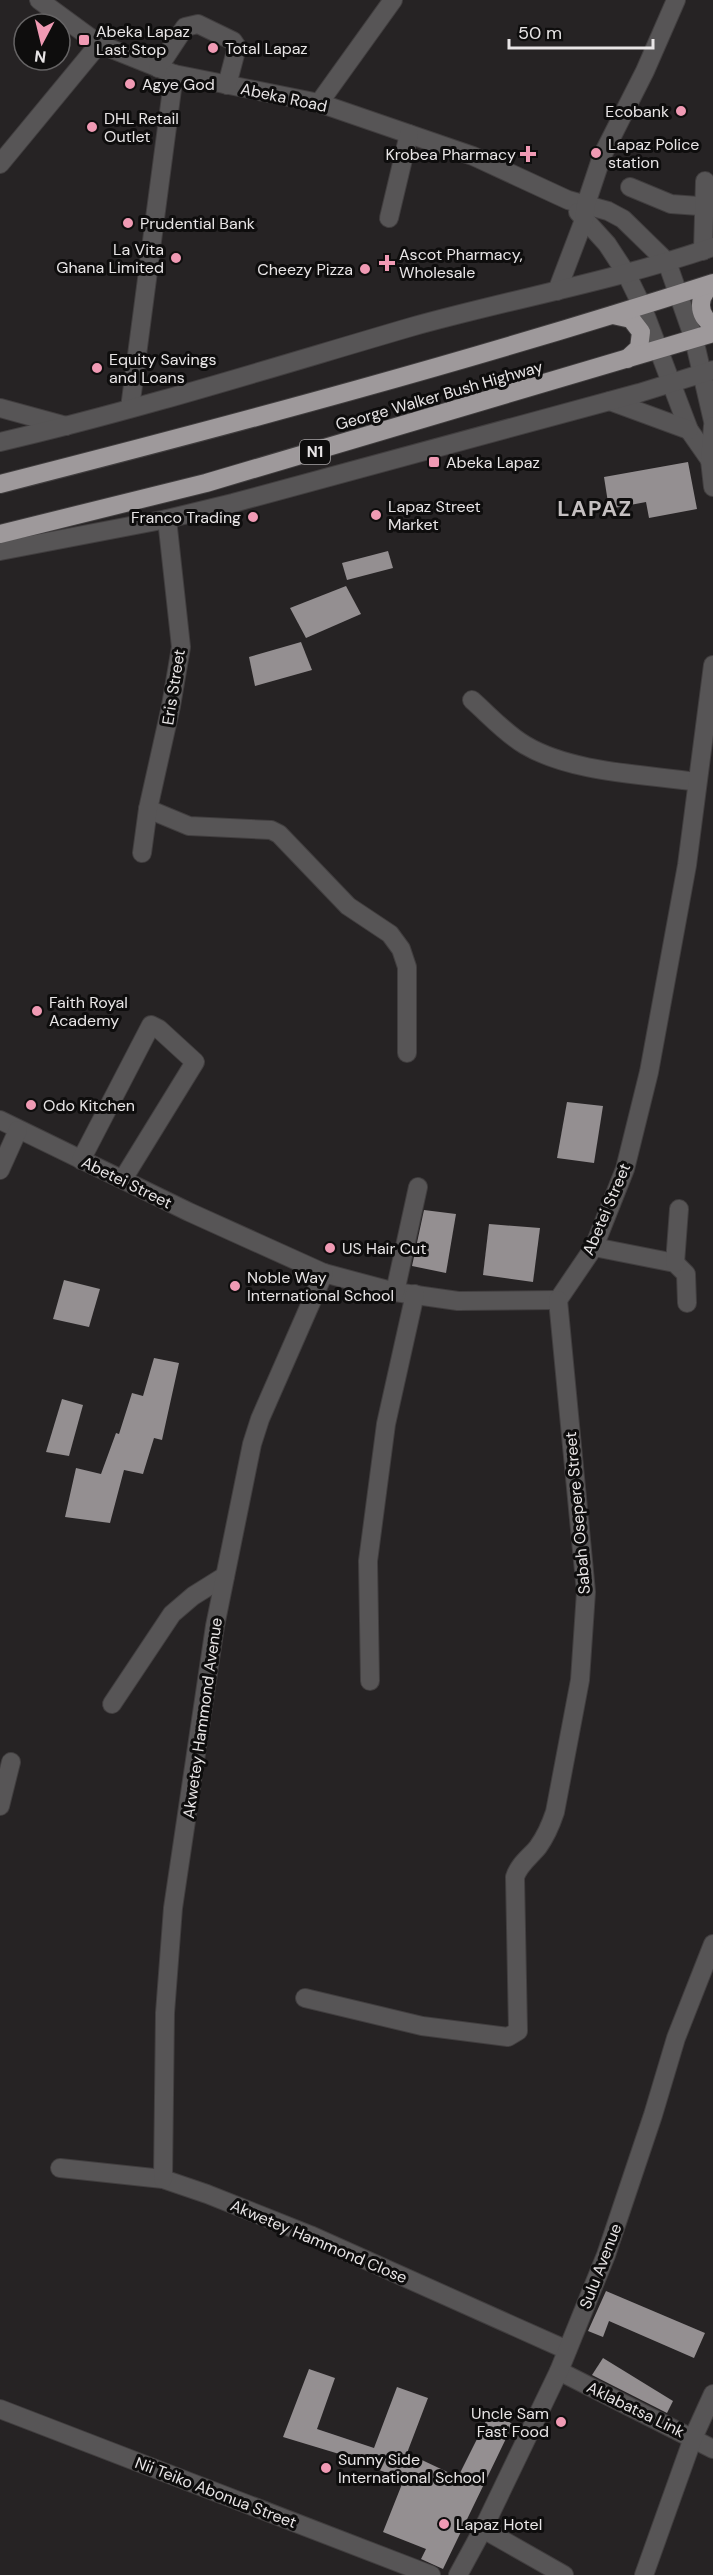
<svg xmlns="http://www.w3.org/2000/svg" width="713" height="2575" font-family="'DM Sans',sans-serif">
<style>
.building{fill:#948f91}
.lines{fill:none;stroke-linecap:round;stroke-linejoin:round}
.minor-casing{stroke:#413e3f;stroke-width:20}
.highway-casing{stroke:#413e3f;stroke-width:20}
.minor{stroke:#575556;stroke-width:18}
.highway{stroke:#9e999b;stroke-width:18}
.poi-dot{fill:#f09ab4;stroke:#0e0d0d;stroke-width:2}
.labels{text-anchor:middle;stroke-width:6;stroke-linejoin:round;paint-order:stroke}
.shield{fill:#0e0d0d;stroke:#a7a4a5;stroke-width:1.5}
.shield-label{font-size:15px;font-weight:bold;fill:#e8e5e6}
.poi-label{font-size:16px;fill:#e8e5e6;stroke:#0e0d0d;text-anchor:start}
.street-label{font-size:16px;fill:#e8e5e6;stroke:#0e0d0d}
.district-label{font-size:22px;font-weight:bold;letter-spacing:1.5px;fill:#c5c0c1;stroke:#0e0d0d}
</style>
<rect width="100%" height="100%" fill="#262324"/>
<g class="building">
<polygon points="688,462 697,509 649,518 646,502 609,509 604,477"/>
<polygon points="388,551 393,568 347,580 342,563"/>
<polygon points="346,586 361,614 306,638 290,608"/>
<polygon points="301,642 312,670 255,686 249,657"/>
<polygon points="567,1102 603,1106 594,1163 557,1158"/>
<polygon points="424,1210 456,1214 446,1273 412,1266"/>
<polygon points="489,1224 540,1228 533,1282 483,1275"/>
<polygon points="64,1280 100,1289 89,1327 53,1319"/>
<polygon points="154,1358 179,1363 162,1440 154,1438 143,1474 124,1470 110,1523 65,1517 76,1468 101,1474 116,1433 119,1434 132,1393 143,1396"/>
<polygon points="62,1399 83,1405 69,1456 46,1452"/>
<polygon points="606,2291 705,2333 694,2358 609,2321 603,2337 588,2331"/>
<polygon points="603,2358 673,2401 667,2413 592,2375"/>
<polygon points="309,2369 335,2378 317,2429 374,2448 397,2387 428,2398 407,2453 458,2477 490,2413 513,2424 443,2569 421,2559 426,2549 383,2532 404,2479 368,2466 369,2463 283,2437"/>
</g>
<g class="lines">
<defs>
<g id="minor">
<polyline points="39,0 99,44 174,74 319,103 473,156 568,200 608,211 623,219 667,262 694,339 713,421"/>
<polyline points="158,68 185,27 198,24 233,41 237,47 227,85"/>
<polyline points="319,103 393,0"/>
<polyline points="0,164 99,44"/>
<polyline points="630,187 671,204 713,207"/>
<polyline points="578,212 607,244 626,273 642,306 689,430 710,460"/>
<polyline points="389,218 409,134"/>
<polyline points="703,251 705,181"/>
<polyline points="557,291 584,220 586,204 602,156 645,71 676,0"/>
<polyline points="610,401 689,430"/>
<polyline points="0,408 66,426"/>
<polyline points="130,408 174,74"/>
<polyline points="713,426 710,460 713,487"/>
<path d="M0 442C138 410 274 367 411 327 511 299 614 281 713 247"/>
<polyline points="0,551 167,519 233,503 639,393 713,370"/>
<path d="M472 700C489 715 506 734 525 745 572 773 644 774 697 782"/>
<polyline points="148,809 189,826 271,830 279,834 348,906 390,934 401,949 407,967 407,1053"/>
<polyline points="142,853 148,809 171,706 181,647 167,519"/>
<polyline points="0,1120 189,1212 324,1273 395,1292 458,1301 558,1300"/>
<polyline points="81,1160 151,1025 159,1029 195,1062 123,1179"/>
<polyline points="0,1170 18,1130"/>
<polyline points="594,1247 675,1263 686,1274 687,1303"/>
<polyline points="675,1263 679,1209"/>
<polyline points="395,1292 418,1187"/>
<polyline points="558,1300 594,1247 625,1169 649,1072 687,865 713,665"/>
<polyline points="370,1681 368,1561 386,1424 415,1294"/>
<polyline points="112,1704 172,1614 193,1596 225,1576"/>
<polyline points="0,1806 11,1762"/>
<path d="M305 1998 422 2026 508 2037 518 2031 515 1877C519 1864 530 1857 538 1847 546 1836 551 1824 555 1812L580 1680 586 1592 558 1300"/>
<polyline points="60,2168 163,2179 207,2194 310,2235 567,2350"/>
<polyline points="163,2179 165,2013 173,1908 215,1626 252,1444 260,1419 324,1273"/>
<polyline points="559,2371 713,2449"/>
<polyline points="0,2409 431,2575"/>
<polyline points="483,2529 564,2575"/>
<polyline points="458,2575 483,2529 559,2371 606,2255 653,2115 676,2038 713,1944"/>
<polyline points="644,2575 693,2438 713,2394"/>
</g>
<g id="highway">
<path d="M713 284C698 295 696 314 713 325"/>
<polyline points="613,315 631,319 641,332 639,348 627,359"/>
<path d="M0 484C239 423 478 359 713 283"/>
<polyline points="0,534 206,483 713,333"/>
</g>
</defs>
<use href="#minor" class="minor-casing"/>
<use href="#highway" class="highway-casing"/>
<use href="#minor" class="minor"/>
<use href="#highway" class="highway"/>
</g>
<g class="poi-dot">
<rect x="78" y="34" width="12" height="12" rx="3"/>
<circle cx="213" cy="48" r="6"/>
<circle cx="130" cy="84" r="6"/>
<circle cx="681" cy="111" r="6"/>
<circle cx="92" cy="127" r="6"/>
<circle cx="596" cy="153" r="6"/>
<path d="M525 145h6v6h6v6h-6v6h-6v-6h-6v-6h6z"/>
<circle cx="128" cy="223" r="6"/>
<circle cx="176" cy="258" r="6"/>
<path d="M384 254h6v6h6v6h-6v6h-6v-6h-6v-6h6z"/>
<circle cx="365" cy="269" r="6"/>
<circle cx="97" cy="368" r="6"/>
<rect x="428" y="456" width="12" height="12" rx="3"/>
<circle cx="376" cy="515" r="6"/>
<circle cx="253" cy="517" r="6"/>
<circle cx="37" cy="1011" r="6"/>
<circle cx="31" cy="1105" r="6"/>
<circle cx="330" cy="1248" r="6"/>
<circle cx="235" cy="1286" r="6"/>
<circle cx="561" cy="2422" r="6"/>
<circle cx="326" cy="2468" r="6"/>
<circle cx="444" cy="2524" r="6"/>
</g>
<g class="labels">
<rect class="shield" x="300" y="440" width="30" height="24" rx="4.5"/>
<g class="shield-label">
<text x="315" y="457">N1</text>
</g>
<g class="poi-label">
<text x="96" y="37">Abeka Lapaz<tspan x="96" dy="18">Last Stop</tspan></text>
<text x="225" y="54">Total Lapaz</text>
<text x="142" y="90">Agye God</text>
<text x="669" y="117" text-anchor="end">Ecobank</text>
<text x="104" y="124">DHL Retail<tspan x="104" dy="18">Outlet</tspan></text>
<text x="608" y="150">Lapaz Police<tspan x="608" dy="18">station</tspan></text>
<text x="516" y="160" text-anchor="end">Krobea Pharmacy</text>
<text x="140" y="229">Prudential Bank</text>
<text x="164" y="255" text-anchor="end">La Vita<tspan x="164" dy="18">Ghana Limited</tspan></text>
<text x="399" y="260">Ascot Pharmacy,<tspan x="399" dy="18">Wholesale</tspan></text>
<text x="353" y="275" text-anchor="end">Cheezy Pizza</text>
<text x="109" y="365">Equity Savings<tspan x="109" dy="18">and Loans</tspan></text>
<text x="446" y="468">Abeka Lapaz</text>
<text x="388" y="512">Lapaz Street<tspan x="388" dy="18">Market</tspan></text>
<text x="241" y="523" text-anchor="end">Franco Trading</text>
<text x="49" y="1008">Faith Royal<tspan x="49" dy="18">Academy</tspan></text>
<text x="43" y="1111">Odo Kitchen</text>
<text x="342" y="1254">US Hair Cut</text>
<text x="247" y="1283">Noble Way<tspan x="247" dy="18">International School</tspan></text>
<text x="549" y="2419" text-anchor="end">Uncle Sam<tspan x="549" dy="18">Fast Food</tspan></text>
<text x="338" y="2465">Sunny Side<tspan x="338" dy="18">International School</tspan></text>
<text x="456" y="2530">Lapaz Hotel</text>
</g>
<g class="street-label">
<text transform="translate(284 97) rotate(12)" y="6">Abeka Road</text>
<text transform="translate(439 395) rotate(-16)" y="6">George Walker Bush Highway</text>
<text transform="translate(173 687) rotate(-81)" y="6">Eris Street</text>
<text transform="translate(127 1182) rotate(26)" y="6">Abetei Street</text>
<text transform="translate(606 1209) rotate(-67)" y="6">Abetei Street</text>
<text transform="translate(577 1513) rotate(-95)" y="6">Sabah Osepere Street</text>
<text transform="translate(202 1718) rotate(-82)" y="6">Akwetey Hammond Avenue</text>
<text transform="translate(319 2241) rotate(23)" y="6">Akwetey Hammond Close</text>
<text transform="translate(600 2266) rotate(-69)" y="6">Sulu Avenue</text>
<text transform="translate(636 2409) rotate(26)" y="6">Aklabatsa Link</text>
<text transform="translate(216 2492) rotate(21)" y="6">Nii Teiko Abonua Street</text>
</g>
<g class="district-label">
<text x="595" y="516">LAPAZ</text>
</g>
</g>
<g transform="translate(42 42) rotate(187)"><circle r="28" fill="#0e0d0d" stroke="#656364" stroke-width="1.5"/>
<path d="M0-4.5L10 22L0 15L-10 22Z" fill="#f09ab4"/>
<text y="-9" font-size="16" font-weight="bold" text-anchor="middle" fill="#e8e5e6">N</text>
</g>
<path d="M509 39v9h144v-9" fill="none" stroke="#e8e5e6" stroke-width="3"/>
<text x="518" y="39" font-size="18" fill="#e8e5e6" stroke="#0e0d0d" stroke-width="4.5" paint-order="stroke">50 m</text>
</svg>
